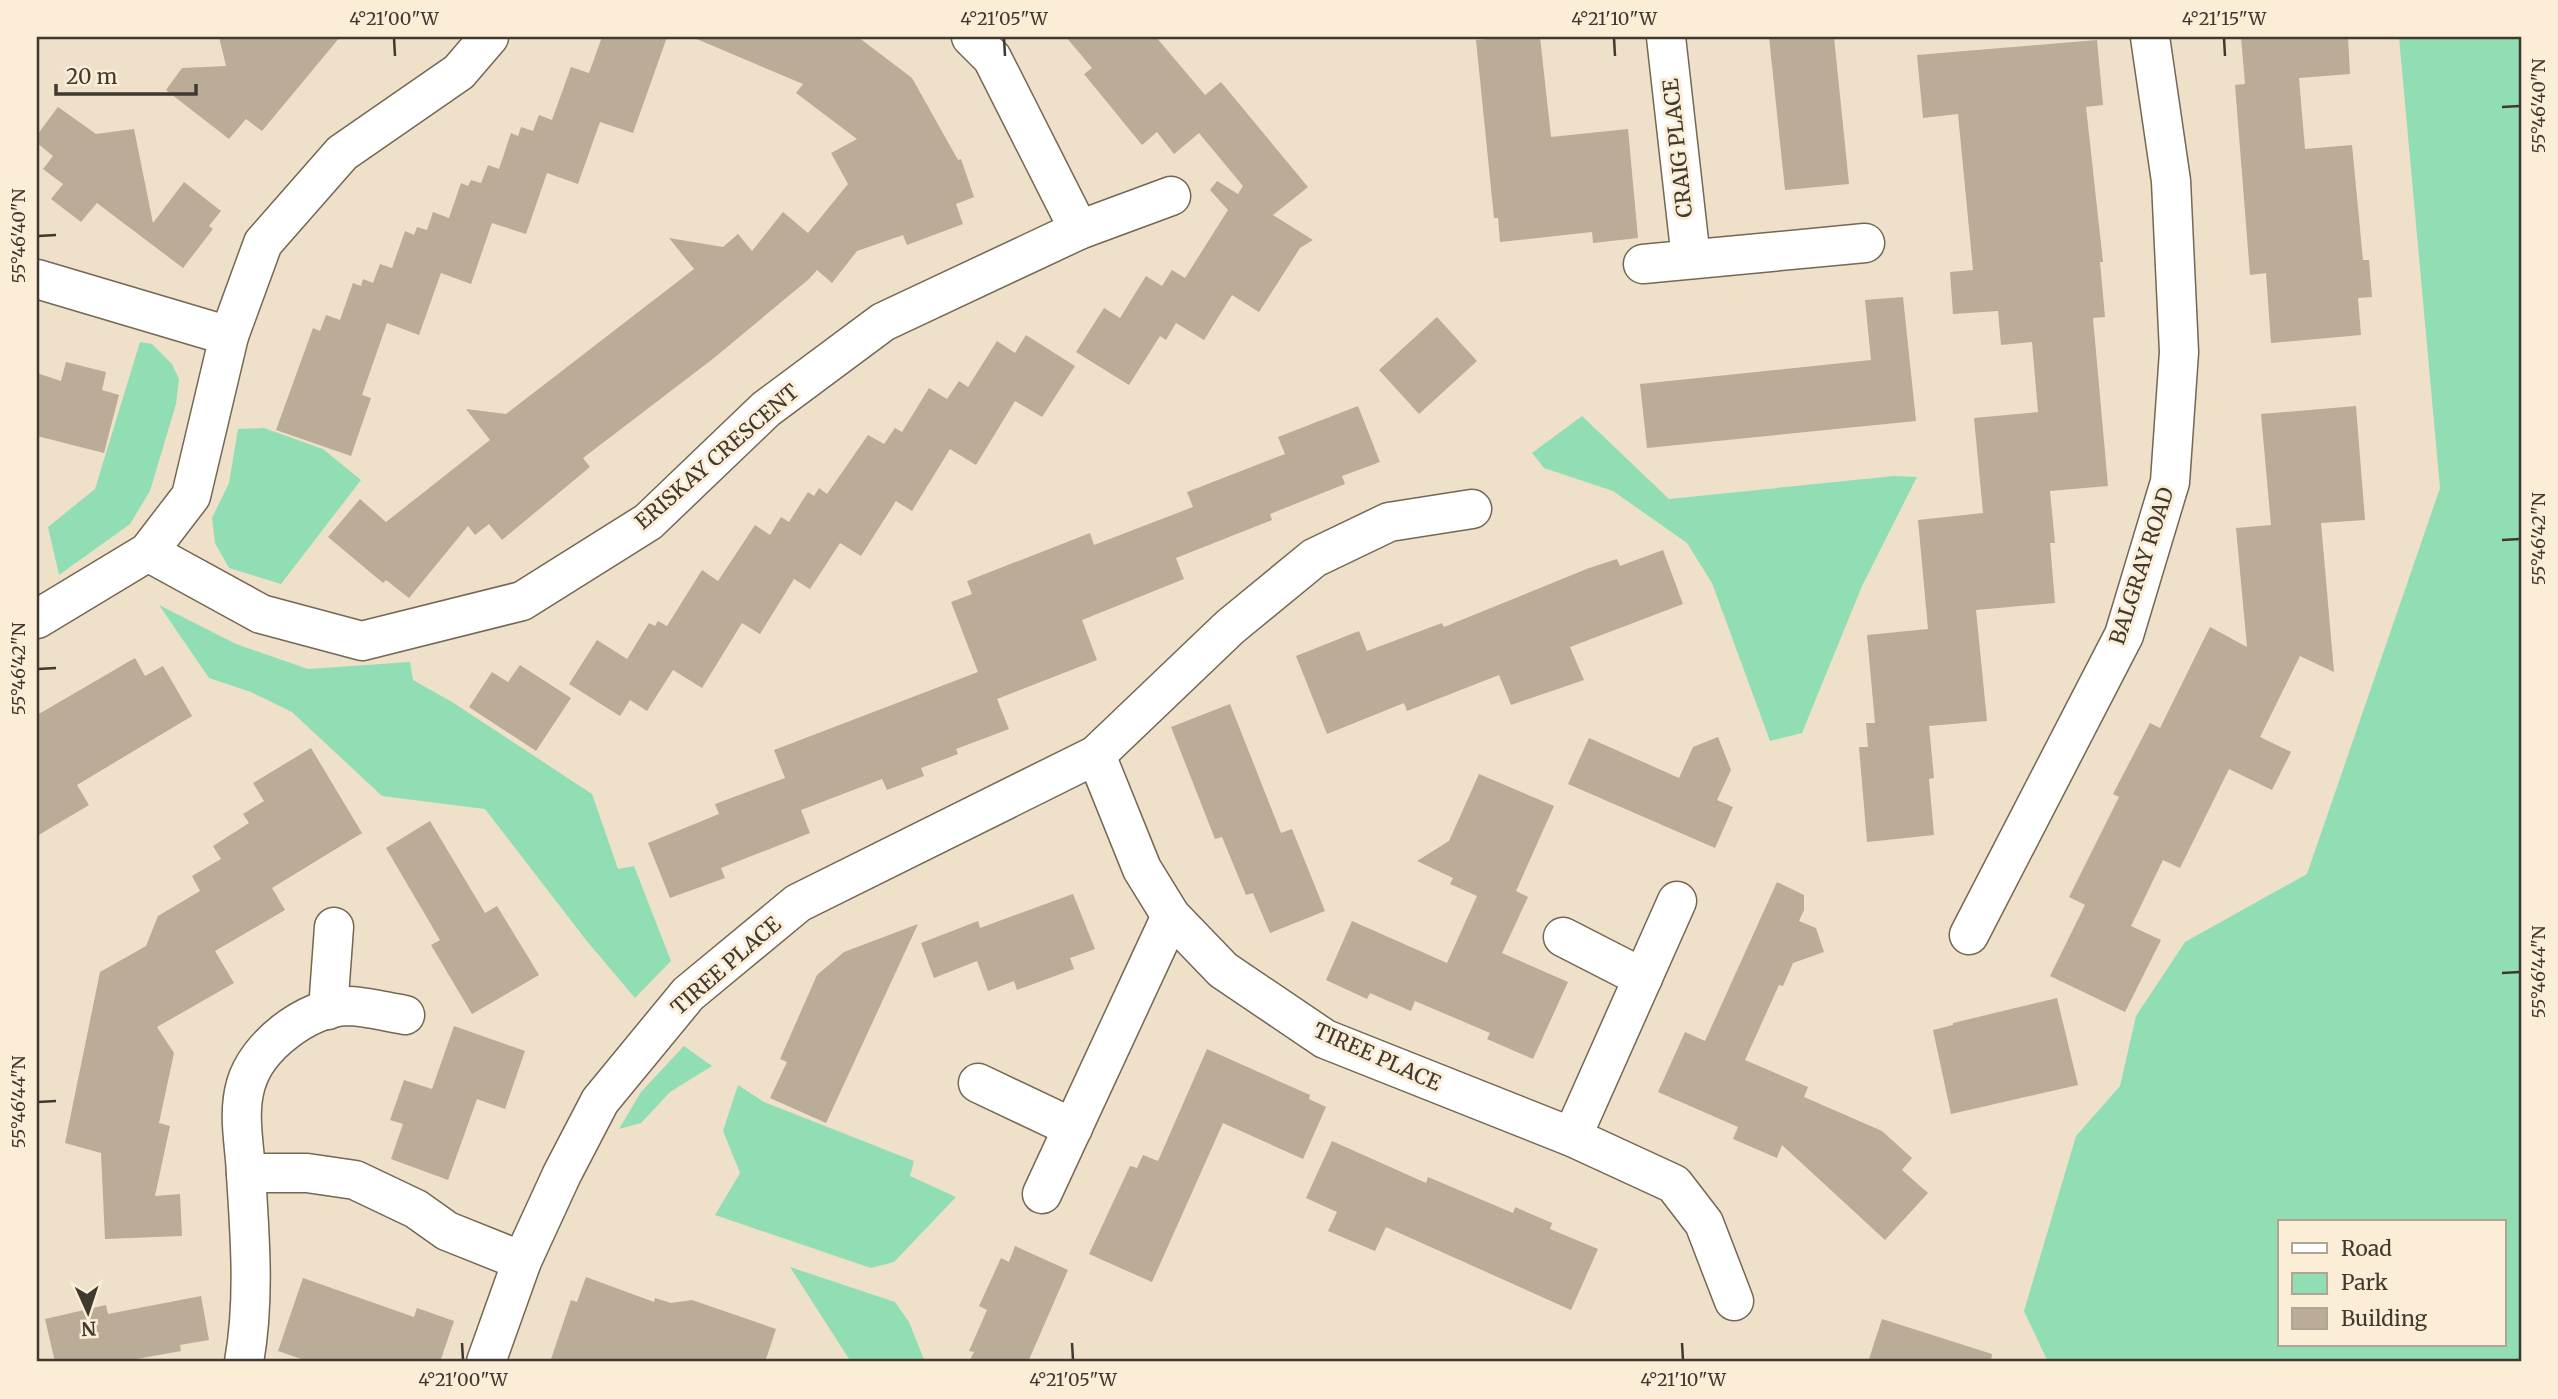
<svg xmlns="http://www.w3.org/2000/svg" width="2558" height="1399" font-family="Merriweather,serif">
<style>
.green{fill:#92deb4;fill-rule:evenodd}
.building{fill:#baac96}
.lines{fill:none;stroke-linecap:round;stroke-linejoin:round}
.minor-casing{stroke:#746753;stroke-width:41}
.minor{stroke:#fff;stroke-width:38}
.ticks{fill:none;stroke:#3f3930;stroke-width:2.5}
.labels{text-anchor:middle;stroke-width:6;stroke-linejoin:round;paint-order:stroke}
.street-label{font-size:21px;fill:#3f3930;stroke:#fcedd6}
.neatline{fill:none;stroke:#3f3930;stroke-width:2.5}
.ticks-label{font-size:18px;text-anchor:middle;fill:#3f3930}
</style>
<rect width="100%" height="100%" fill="#eee0c9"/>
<g class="green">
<path d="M2399 37H2521V1362H2048L2024 1311 2076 1136 2120 1086 2136 1016 2185 942 2307 874 2440 488ZM2504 1222V1345H2280V1222Z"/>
<polygon points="140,342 152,344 172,364 179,379 176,404 150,491 130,524 59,575 48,527 95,489"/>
<polygon points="1582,416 1669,499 1894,476 1917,477 1862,586 1802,733 1770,741 1712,583 1687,543 1613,491 1544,468 1532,453"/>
<polygon points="264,428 323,449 361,480 281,584 229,568 215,543 212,518 229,483 238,429"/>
<polygon points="159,605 236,644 308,669 410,662 413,680 452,702 592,794 618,869 634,866 671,961 635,998 586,940 485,809 382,796 292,712 251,692 209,678"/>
<polygon points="684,1046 712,1066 670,1092 641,1123 619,1129 641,1092"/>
<polygon points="738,1085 764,1102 914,1161 910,1176 956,1197 894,1262 871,1268 715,1215 740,1173 723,1131"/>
<polygon points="790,1267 895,1302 909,1322 925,1362 851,1362"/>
</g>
<g class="building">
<polygon points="219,37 340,37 262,131 246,119 229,139 166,90 182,68 226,66"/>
<polygon points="602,37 667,37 633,133 600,122 578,184 547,173 526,234 492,223 471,284 441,273 419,335 387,323 362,395 371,398 351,456 276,430 313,328 320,331 326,315 340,320 353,283 361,286 363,279 373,283 380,264 392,268 405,231 414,235 417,227 427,230 433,212 449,218 461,183 468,186 471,180 481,183 488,165 499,169 511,133 518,136 521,127 533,131 539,115 552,120 571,67 589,73"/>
<polygon points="692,37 858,37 912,78 958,160 961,159 974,197 956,204 963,224 907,245 903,235 857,251 832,283 817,270 809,279 714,358 583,458 590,467 502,540 489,524 475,535 468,526 409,598 386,580 383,583 328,537 360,499 386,522 490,440 466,409 506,414 694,269 669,238 723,247 738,234 752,251 783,212 808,233 848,184 831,153 857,139 796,93 803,84"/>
<polygon points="1066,37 1156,37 1205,95 1221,82 1308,187 1273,215 1313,240 1300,248 1259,312 1232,295 1204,340 1176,323 1166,340 1160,336 1129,385 1076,352 1104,308 1120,318 1146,276 1162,286 1172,270 1185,278 1228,210 1210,190 1217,181 1238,194 1243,186 1199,133 1174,154 1157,132 1142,145 1084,74 1092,68"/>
<polygon points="1510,37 1540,37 1551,137 1628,129 1638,238 1593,243 1592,232 1500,242 1498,218 1494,218 1476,40"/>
<polygon points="1769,37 1834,37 1849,184 1785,190"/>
<polygon points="2241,37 2348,37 2350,74 2299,78 2305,149 2352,145 2363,260 2369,260 2372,297 2358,298 2361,335 2271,343 2266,273 2250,275 2235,85 2245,84"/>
<polygon points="2097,40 2103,105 2086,107 2103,262 2100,262 2105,317 2093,318 2108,486 2050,491 2055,543 2050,543 2055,603 1976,610 1987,721 1929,726 1934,778 1929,779 1934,835 1867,842 1859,747 1868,747 1866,723 1875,723 1867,635 1928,629 1918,520 1983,513 1974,418 2038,412 2032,342 2001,345 1998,311 1953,314 1950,272 1973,270 1958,114 1923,118 1917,55"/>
<polygon points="58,107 96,134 134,129 153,223 184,182 221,211 209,226 213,229 183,268 97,203 81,222 51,199 63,184 43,169 53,156 37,143 37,135"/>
<polygon points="1903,297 1916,421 1647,448 1640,384 1871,360 1865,300"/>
<polygon points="1437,317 1477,361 1419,414 1379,370"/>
<polygon points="1026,335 1075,366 1042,417 1015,401 976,465 950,449 912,511 896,501 861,556 840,543 810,589 794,579 760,634 742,623 702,688 673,670 647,711 630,700 620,716 569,684 597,640 627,659 649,623 655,626 658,621 667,626 702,570 718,581 755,525 770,535 781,517 789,522 808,492 814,496 819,488 827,494 868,435 884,444 895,428 902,432 929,388 947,399 959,381 968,387 997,341 1015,353"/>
<polygon points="66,362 106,372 102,390 119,395 104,453 37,436 37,373 61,381"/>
<polygon points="1358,406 1380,462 1342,476 1345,484 1270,514 1272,520 1176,558 1184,579 1082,620 1097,660 997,699 1009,729 956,749 958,754 921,768 924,776 887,790 882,779 801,810 810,833 721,868 725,878 670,898 648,843 719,814 715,804 785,778 774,750 978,672 951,602 972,594 967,581 1090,533 1094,545 1193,507 1187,492 1285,454 1278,437"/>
<polygon points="2356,406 2365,520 2321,523 2334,672 2300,656 2260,737 2291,752 2272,790 2229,769 2180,868 2163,860 2131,926 2161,940 2125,1012 2050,976 2085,905 2069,897 2119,797 2113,794 2150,723 2160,728 2210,627 2247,647 2236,528 2271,525 2261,414"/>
<polygon points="1663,550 1683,604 1570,647 1584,680 1511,705 1499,675 1407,711 1404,703 1327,734 1296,656 1359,631 1367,651 1442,623 1444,627 1589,568 1617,559 1620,566"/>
<polygon points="135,658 145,676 163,666 192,716 77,785 89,805 37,836 37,715"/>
<polygon points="520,665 571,698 536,751 469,707 492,672 508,682"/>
<polygon points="1230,704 1281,833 1292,829 1325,911 1270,933 1253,893 1246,895 1222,837 1215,839 1171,727"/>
<polygon points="1718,737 1731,770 1717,800 1733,807 1715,848 1568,784 1589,738 1679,778 1693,747"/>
<polygon points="311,748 362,833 272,888 285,910 215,951 234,983 157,1027 174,1053 159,1123 170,1126 155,1196 180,1194 182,1236 105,1239 101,1153 65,1143 100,972 146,946 158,916 200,891 192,876 221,859 213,846 249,823 243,814 264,801 253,783"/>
<polygon points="1479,774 1554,806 1516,891 1528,897 1502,953 1568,982 1533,1059 1487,1039 1490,1033 1415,1001 1411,1011 1370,993 1367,999 1326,980 1352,921 1447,963 1477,896 1450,884 1453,878 1417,861 1449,841"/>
<polygon points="430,821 485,913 497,906 539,975 472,1014 431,945 440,940 386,848"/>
<polygon points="1777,882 1804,895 1804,910 1799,921 1816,928 1824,952 1793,963 1783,986 1779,985 1745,1060 1808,1087 1804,1097 1882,1131 1912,1158 1902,1170 1928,1193 1885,1240 1782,1145 1777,1158 1733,1139 1738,1127 1658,1092 1685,1032 1705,1041"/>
<polygon points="1073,894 1095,949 1070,958 1074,969 1017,990 1014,981 988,991 977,961 934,978 921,943 978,921 980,928"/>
<polygon points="918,924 826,1123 770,1098 787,1062 780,1059 817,975 844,952"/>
<polygon points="2057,998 2078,1085 1951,1114 1933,1030 1953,1025 1953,1023"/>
<polygon points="454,1026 525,1051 505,1109 477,1099 448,1180 391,1159 403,1124 390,1120 404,1080 432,1089"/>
<polygon points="1207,1049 1310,1095 1309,1099 1326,1107 1303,1159 1223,1123 1152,1282 1089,1254 1130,1166 1137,1168 1143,1155 1158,1161"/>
<polygon points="1332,1141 1426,1183 1428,1177 1513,1213 1515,1207 1552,1223 1550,1229 1598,1249 1571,1310 1386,1227 1375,1251 1328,1231 1337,1212 1306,1198"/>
<polygon points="1015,1246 1068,1270 1028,1362 969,1362 974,1352 969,1351 987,1310 979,1306 1001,1258 1009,1262"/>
<polygon points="586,1277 654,1302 655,1298 671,1303 692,1300 776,1329 765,1362 550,1362 571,1300 577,1302"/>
<polygon points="303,1278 414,1317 417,1308 454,1321 440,1362 310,1362 278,1351"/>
<polygon points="201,1296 209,1340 180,1345 181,1351 120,1362 55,1362 45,1319 106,1305 108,1314"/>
<polygon points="1882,1319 1992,1354 1991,1362 1868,1362"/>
</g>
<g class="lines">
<defs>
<g id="minor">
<polyline points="971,37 992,58 1079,230"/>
<polyline points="1666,37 1691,259"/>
<polyline points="1643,264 1865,243"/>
<polyline points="37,279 229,336"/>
<polyline points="148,552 261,614 362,641 522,601 648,522 766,409 883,322 1079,230 1171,196"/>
<polyline points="37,619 148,552 191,496 229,336 263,243 342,153 459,72 489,37"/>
<polyline points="1096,755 1142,869 1171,916 1223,970 1325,1039 1572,1137 1674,1184 1704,1223 1734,1301"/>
<polyline points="1969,935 2124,635 2170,482 2179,352 2171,181 2150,37"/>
<polyline points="1563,937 1643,978"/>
<polyline points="328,1010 334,927"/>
<polyline points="978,1083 1073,1128"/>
<polyline points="1572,1137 1677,901"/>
<polyline points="246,1173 307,1173 355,1180 416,1209 447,1231 522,1261"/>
<polyline points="1042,1194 1171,916"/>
<path d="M244 1362C255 1301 250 1237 246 1175 245 1145 237 1114 246 1084 257 1046 306 1008 347 1006 365 1006 386 1012 405 1015"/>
<polyline points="486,1362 522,1261 562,1174 600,1101 688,994 798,903 1096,755 1230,627 1314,558 1389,522 1472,509"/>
</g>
</defs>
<use href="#minor" class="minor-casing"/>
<use href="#minor" class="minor"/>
</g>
<path class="ticks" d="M394 38 395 56M1004 38 1005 56M1614 38 1615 56M2224 38 2225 56M2502 107 2520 106M38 236 56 235M2502 540 2520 539M38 669 56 668M2502 973 2520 972M38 1102 56 1101M462 1343 463 1360M1072 1343 1073 1360M1682 1343 1683 1360"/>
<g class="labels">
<g class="street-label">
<text transform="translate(1678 148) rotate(-96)" y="7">CRAIG PLACE</text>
<text transform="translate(717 457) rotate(-41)" y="7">ERISKAY CRESCENT</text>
<text transform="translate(2142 566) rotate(-72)" y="7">BALGRAY ROAD</text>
<text transform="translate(726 966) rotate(-41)" y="7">TIREE PLACE</text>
<text transform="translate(1377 1057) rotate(24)" y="7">TIREE PLACE</text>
</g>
</g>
<rect width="2558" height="1399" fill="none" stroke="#fcedd6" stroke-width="77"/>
<rect x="2278" y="1220" width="228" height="126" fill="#fcedd6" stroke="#b0a594" stroke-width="2"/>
<rect x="2292" y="1243" width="35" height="10" fill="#ffffff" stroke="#b0a594" stroke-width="2"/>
<text x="2341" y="1256" font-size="21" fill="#3f3930">Road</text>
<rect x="2292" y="1273" width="35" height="21" fill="#92deb4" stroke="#b0a594" stroke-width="2"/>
<text x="2341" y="1290" font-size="21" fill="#3f3930">Park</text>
<rect x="2292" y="1308" width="35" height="21" fill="#baac96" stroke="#b0a594" stroke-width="2"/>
<text x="2341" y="1326" font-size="21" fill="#3f3930">Building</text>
<g transform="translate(88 1312) rotate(177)" stroke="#fcedd6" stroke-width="5" paint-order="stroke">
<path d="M0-5L12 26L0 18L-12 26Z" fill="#3f3930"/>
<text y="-10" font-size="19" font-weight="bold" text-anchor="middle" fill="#3f3930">N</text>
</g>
<path d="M56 84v10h140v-10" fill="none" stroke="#3f3930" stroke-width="3.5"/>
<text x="66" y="84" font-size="21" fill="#3f3930" stroke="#fcedd6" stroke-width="5" paint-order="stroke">20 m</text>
<rect x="38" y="38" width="2482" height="1322" class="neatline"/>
<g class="ticks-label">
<text x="394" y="25">4°21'00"W</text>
<text x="1004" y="25">4°21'05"W</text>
<text x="1614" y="25">4°21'10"W</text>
<text x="2224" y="25">4°21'15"W</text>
<text transform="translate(2539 106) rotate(-90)" y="6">55°46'40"N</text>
<text transform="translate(19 236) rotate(-90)" y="6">55°46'40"N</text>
<text transform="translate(2539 539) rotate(-90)" y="6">55°46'42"N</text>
<text transform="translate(19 669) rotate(-90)" y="6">55°46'42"N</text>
<text transform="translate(2539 972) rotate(-90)" y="6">55°46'44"N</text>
<text transform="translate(19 1102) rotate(-90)" y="6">55°46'44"N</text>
<text x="463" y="1386">4°21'00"W</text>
<text x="1073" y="1386">4°21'05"W</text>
<text x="1683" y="1386">4°21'10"W</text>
</g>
</svg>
